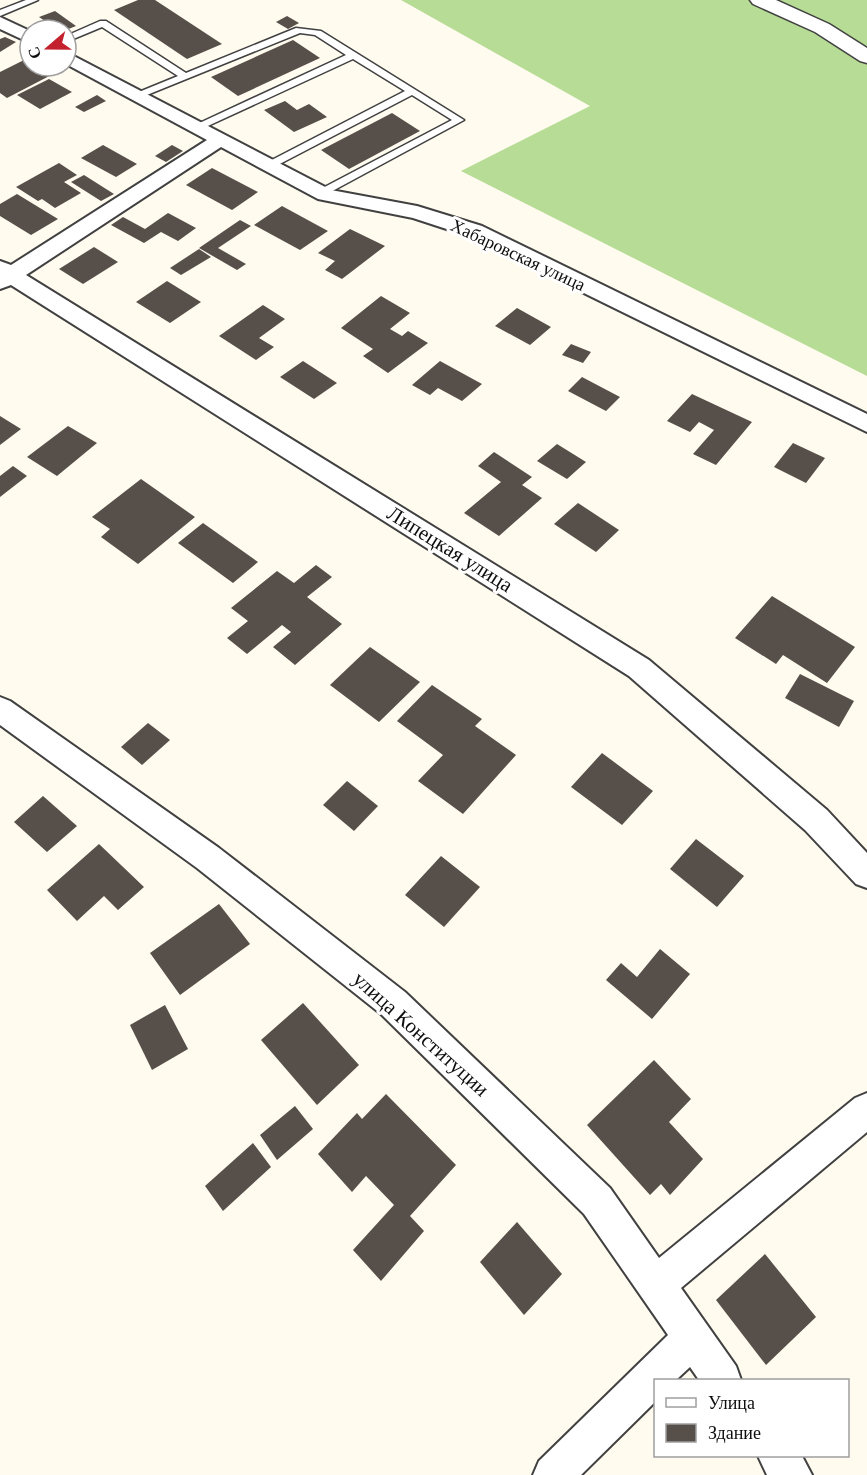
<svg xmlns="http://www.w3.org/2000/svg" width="867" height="1475" font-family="Georgia,serif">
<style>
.forest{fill:#b7dc96}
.building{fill:#574f4a}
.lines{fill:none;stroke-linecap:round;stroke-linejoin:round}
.service-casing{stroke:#414141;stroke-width:3}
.minor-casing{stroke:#414141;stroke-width:4}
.tertiary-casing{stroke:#414141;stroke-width:3}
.service{fill:#fff;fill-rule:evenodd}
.minor{fill:#fff;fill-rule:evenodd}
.tertiary{fill:#fff;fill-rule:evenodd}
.labels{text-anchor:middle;stroke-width:6;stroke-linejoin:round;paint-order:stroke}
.far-street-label{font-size:18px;fill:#0e0e0e;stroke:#fff}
.street-label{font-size:21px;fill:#0e0e0e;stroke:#fff}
</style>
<rect width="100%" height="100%" fill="#fffbef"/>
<polygon class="forest" points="401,0 867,0 867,376 461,171 590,106"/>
<g class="building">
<polygon points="138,0 155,0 222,44 187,59 114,10"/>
<polygon points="55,11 76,26 66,30 58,30 39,17"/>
<polygon points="287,16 299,23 288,29 276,22"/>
<polygon points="5,37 16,42 0,52 0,39"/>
<polygon points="293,40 320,58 238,96 211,77"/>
<polygon points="30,57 30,66 46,66 57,72 7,98 0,93 0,72"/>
<polygon points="49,79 72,92 40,109 17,95"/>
<polygon points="97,95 106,101 84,112 75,107"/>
<polygon points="285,101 297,110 309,104 327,117 294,132 264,110"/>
<polygon points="392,113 420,131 349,169 321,150"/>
<polygon points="103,145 137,164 116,177 81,158"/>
<polygon points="172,145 183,151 166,162 155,156"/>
<polygon points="59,163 77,175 64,182 81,193 55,208 42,199 38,201 16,187"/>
<polygon points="212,168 258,192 232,210 186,185"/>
<polygon points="84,175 114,194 101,201 71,182"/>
<polygon points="17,194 58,219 31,235 0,216 0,204"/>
<polygon points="282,206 328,231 300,250 254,225"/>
<polygon points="168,213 196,228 178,241 161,232 144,243 111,225 123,217 145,229"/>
<polygon points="240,220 251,226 218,248 246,264 237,270 199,248"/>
<polygon points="350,229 385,246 342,279 325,270 335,261 318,253"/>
<polygon points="94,247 118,262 83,284 59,269"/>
<polygon points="199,249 211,257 181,275 170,268"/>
<polygon points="167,281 201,302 170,323 136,302"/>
<polygon points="381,296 410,313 390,329 402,336 408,331 428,343 388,373 363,356 373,349 341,328"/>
<polygon points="263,305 285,319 259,338 274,347 256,360 219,336"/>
<polygon points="517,308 551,327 530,345 495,326"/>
<polygon points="571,344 591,352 583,363 562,355"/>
<polygon points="303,361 337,383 314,399 280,377"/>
<polygon points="440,361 482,384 462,401 438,388 430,395 412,385"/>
<polygon points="582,377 620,397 606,411 568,391"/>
<polygon points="692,394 752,422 716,465 693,454 714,430 699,422 690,432 667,421"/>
<polygon points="0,416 21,429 0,445"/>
<polygon points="68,426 97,443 57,476 27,457"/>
<polygon points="793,443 825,458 806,483 774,467"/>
<polygon points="557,444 586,462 567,479 537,461"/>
<polygon points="494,452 532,477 522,485 542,498 499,536 464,513 501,482 478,466"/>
<polygon points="13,466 27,476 0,497 0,476"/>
<polygon points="141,479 195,517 138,564 101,537 110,529 92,517"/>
<polygon points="578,503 619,530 596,552 554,524"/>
<polygon points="203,523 258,562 233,583 178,543"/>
<polygon points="316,565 332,577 307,597 342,624 295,665 273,647 291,632 282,625 247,654 227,638 248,621 231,608 277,571 294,583"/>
<polygon points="772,596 855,647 827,683 783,655 776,664 735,638"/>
<polygon points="370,647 420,682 379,722 330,685"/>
<polygon points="800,674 854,701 839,727 785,698"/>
<polygon points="432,685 482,719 475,726 516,755 463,814 418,781 443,755 397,721"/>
<polygon points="148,723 170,740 142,765 121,747"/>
<polygon points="602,753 653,791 622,825 571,787"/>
<polygon points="347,781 378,806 354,831 323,805"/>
<polygon points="43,796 77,826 47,852 14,822"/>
<polygon points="696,839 744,876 717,907 670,869"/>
<polygon points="99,844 144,887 118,910 104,896 77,921 47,890"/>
<polygon points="441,856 480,887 444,927 405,895"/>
<polygon points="219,904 250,944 180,995 150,953"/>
<polygon points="660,949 690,974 652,1019 606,980 621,963 637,977"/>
<polygon points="303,1003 359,1065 317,1105 261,1040"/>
<polygon points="165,1005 188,1049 152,1070 130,1025"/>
<polygon points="654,1060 691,1099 669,1122 703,1159 670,1195 661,1184 650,1195 587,1125"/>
<polygon points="386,1094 456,1165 410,1216 424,1231 381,1281 353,1250 394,1205 366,1176 352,1192 318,1154 357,1113 362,1119"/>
<polygon points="295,1106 313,1129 277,1160 260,1135"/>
<polygon points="253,1143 271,1167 223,1211 205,1186"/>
<polygon points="517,1222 562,1274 524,1315 480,1262"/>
<polygon points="765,1254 816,1317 766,1365 716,1300"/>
</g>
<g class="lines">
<defs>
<g id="service">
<polygon points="26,0 38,0 0,16 0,10"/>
<polygon points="100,21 106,21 186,73 296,28 321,31 464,120 325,195 317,195 317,191 452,120 412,95 272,168 264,168 264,164 405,91 353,59 197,131 193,130 193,126 346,55 315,35 300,33 137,99 134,98 134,94 178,76 102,27 66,42 66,36"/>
</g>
<g id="minor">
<polygon points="0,17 30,31 30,43 0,29"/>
<polygon points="66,52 331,190 417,206 482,226 867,414 867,432 468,236 413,218 318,199 221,147 26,275 649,660 827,810 867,853 867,888 856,884 805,830 629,676 11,285 0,289 0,261 11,265 207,140 66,64"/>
<polygon points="0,697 10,701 219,848 405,992 610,1188 659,1258 855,1098 867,1093 867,1132 681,1288 736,1366 741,1380 699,1380 690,1367 676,1380 656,1380 656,1401 581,1475 533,1475 539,1461 668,1335 584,1214 381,1014 197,868 0,725"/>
<polygon points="758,1456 802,1456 812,1475 767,1475"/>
</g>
<polygon id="tertiary" points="750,0 776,0 829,24 867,48 867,63 860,61 815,32 753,4"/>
</defs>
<use href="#service" class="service-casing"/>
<use href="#minor" class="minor-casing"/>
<use href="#tertiary" class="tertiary-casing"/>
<use href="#service" class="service"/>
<use href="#minor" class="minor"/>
<use href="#tertiary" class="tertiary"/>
</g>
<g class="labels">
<g class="far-street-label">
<text transform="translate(518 255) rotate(25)" y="6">Хабаровская улица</text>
</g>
<g class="street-label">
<text transform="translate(450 549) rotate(32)" y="7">Липецкая улица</text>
<text transform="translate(421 1034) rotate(42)" y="7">улица Конституции</text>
</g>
</g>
<rect x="654" y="1379" width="195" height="78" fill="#ffffff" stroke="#9f9f9f" stroke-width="1.5"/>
<rect x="666" y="1398" width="30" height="9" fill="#ffffff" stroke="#9f9f9f" stroke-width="1.5"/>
<text x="708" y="1409" font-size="18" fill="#0e0e0e">Улица</text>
<rect x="666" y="1424" width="30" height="18" fill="#574f4a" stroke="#9f9f9f" stroke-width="1.5"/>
<text x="708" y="1439" font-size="18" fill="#0e0e0e">Здание</text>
<g transform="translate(48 48) rotate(250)"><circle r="28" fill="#ffffff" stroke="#9f9f9f" stroke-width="1.5"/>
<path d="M0-4.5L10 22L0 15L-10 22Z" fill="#c2212d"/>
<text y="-9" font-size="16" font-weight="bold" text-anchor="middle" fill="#0e0e0e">С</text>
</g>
</svg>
